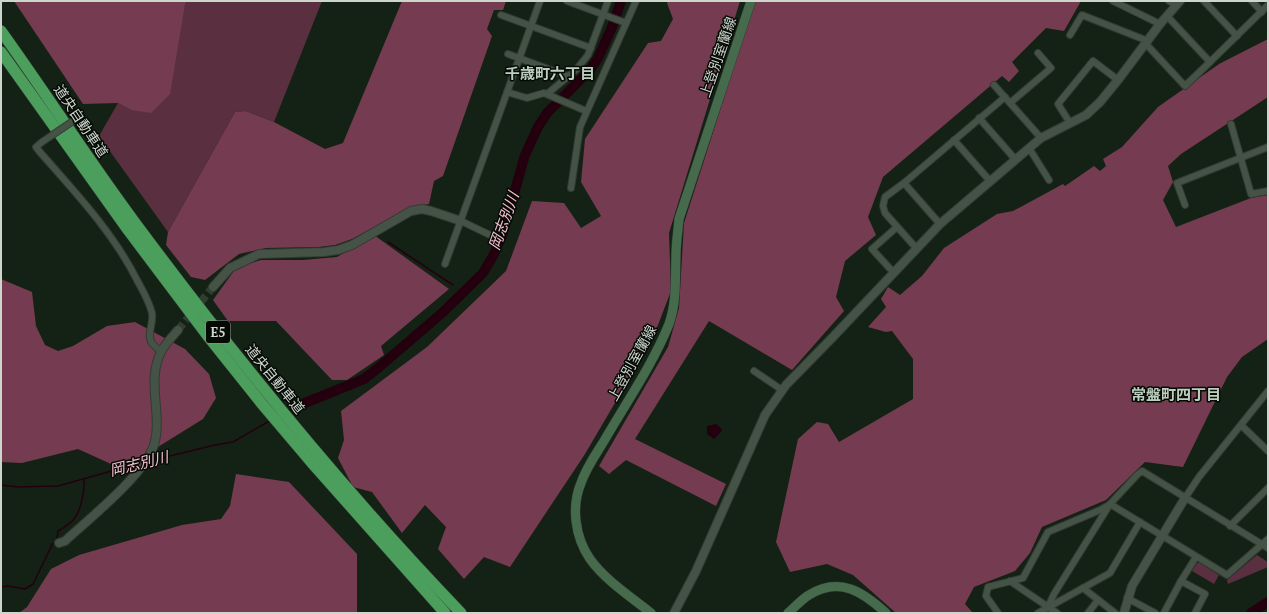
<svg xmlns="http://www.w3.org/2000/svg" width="1269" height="614" font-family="'PT Serif','Noto Sans JP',serif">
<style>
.green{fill:#5a2f3f}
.forest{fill:#753b51}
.water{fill:#24000f}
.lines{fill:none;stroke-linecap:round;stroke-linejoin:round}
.stream{stroke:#24000f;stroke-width:1.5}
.river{stroke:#24000f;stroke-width:10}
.tertiary-tunnel{stroke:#303d31;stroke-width:8;stroke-dasharray:8 4;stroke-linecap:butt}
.minor-casing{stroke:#333b33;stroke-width:8}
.tertiary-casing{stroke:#333b33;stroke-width:10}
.secondary-casing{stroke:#333b33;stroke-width:10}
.motorway-casing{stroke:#333b33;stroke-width:12}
.minor{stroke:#445345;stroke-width:6}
.tertiary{stroke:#445345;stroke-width:8}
.secondary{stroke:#466a4c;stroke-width:9}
.motorway{stroke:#4b9e5c;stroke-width:11}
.minor-bridge-casing{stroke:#333b33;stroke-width:8;stroke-linecap:butt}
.minor-bridge{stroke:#445345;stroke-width:6}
.labels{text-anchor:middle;stroke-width:3;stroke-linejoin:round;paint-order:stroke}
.shield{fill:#050a05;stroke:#919891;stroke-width:1}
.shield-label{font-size:13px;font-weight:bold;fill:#cdd5cd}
.street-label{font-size:14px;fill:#cdd5cd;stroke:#050a05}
.neighbourhood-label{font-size:15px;font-weight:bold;fill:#bccebe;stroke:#050a05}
.water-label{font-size:15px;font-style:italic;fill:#f8c0d1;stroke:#050a05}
</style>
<rect width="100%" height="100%" fill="#142216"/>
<g class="green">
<polygon points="189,1 322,1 274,122 246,111 235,112 168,232 99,136 118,103 131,110 185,4"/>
<polygon points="1257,555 1268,562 1268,567 1228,584 1227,580"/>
<polygon points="1197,563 1200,563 1219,575 1214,584 1192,571"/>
</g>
<g class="forest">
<polygon points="14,1 189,1 185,4 170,94 151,113 131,110 118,103 83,104"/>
<polygon points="402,1 506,1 503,10 494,10 487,29 492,36 443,176 434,181 429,204 409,208 352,239 335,245 319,247 266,248 239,254 205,280 191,277 166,245 168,232 235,112 246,111 274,122 325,149 343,143"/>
<polygon points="668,1 740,1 669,233 671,291 653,338 585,454 510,567 484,557 464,579 438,549 446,527 425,505 402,533 372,492 353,487 338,458 344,440 341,411 427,347 506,271 532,201 564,203 581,228 601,216 581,182 585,139 648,43 661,41 673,19 667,3"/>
<polygon points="755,1 1081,1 1064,31 1046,28 1012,62 1019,71 1009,82 1002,76 883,177 868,217 876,235 845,261 836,297 844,311 792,370 709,321 635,439 726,484 716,506 626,460 609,474 599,466 668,347 679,308 684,223"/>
<polygon points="1268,39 1268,97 1181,154 1168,166 1173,182 1163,200 1176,227 1251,198 1268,195 1268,339 1242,357 1227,377 1183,467 1145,462 1106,500 1042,527 1030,553 1015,571 974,587 965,604 973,613 896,613 853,575 827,564 790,572 776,542 798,439 817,422 828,424 839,442 913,399 913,359 892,331 886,332 868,327 886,307 881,299 888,287 900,295 922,276 944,248 997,214 1013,211 1063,184 1065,186 1094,166 1100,171 1106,166 1103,159 1122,147 1158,107 1219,64"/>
<polygon points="374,235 449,289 381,346 384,355 347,380 332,380 276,321 228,321 213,300 236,268 261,260 303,260 337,257"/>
<polygon points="1,279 32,292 36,326 45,345 58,351 73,346 107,326 135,322 185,349 209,374 216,398 203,419 145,455 135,470 122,469 78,449 22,463 1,462"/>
<polygon points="236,474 289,482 357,554 357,613 19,613 27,607 51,569 79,555 182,525 221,519 230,506"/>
</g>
<polygon class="water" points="716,424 722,429 721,432 714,439 707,434 707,426"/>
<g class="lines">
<g class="stream">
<polyline points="388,242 453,285"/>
<polyline points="287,411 295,407"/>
<polyline points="149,461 215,445 233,442 271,420"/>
<polyline points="1,485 18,487 58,486 140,463"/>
<path d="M57 538 58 531C63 528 70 524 74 519 81 511 85 489 84 479"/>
<polyline points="1,587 8,586 25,589 33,584 53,543"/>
</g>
<g class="river">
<polyline points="295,407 364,379 378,368 442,313 483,273 493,256 502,236 525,155 538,127 547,113 590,70 598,58 612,27 621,1"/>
<polyline points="1251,613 1268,602"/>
</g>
<polyline class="tertiary-tunnel" points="178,330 213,287"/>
<defs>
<g id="minor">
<polyline points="567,1 626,23"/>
<polyline points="1113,1 1160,24"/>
<polyline points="1169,1 1177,5"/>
<polyline points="1204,1 1237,36"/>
<polyline points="1252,1 1262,12"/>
<polyline points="501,15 591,48"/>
<polyline points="1167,16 1210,62 1268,5"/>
<polyline points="1070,35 1082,15 1148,41"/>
<polyline points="1146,44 1185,86 1210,62"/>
<polyline points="508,54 567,76"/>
<polyline points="994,85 1041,138"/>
<polyline points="507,92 527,98 544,93 586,111"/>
<polyline points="547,94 576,70 588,55 608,1"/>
<polyline points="1010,103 1051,68 1038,53"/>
<polyline points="979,118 1015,159"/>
<polyline points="1070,123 1058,104 1093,61 1118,80"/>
<polyline points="1231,124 1251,194 1268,191"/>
<polyline points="954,140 990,181"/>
<path d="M42 142 36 147 39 151C74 191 113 232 137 280 143 291 149 301 152 313 154 323 146 335 152 343 154 346 158 349 161 351"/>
<polyline points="1029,148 1049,180"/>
<polyline points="904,183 940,224"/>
<polyline points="571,188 580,127 636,1"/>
<polyline points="1185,205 1177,183 1268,147"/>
<polyline points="461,221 490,235"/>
<polyline points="917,249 885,213 883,206 885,197 904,183 1005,97"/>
<polyline points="445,264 540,1"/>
<polyline points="894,273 872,249 897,227"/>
<polyline points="754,371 782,390"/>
<polyline points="1241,425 1268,451"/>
<polyline points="1185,498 1199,477 1268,391"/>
<polyline points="1110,504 1227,575 1268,539"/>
<polyline points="1230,526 1268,488"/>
<polyline points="1010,581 1057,613"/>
<polyline points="1181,581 1205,594 1195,613"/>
<polyline points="1083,588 1115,613"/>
<polyline points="1127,598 1155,613"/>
<polyline points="1048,607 1054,594 1110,504 1137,475 1142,471 1268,548"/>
<polyline points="998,613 986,596 988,587 1023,578 1048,532 1100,510 1107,506"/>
<polyline points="1038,613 1110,573 1140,522"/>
<polyline points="1088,613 1098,600"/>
<polyline points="1164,613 1181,581 1196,557"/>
</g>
<g id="tertiary">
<polyline points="213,287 230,268 259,254 324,252 338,250 352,245 411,211 422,209 431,211 461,221"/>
<path d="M59 543 65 541C89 519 145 474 154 445 163 415 146 381 161 352 165 344 172 337 178 330"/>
<polyline points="674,613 696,571 765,415 786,385 832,338 940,224 1041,138 1086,115 1100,102 1118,80 1160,24 1180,1"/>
<polyline points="1124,613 1132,586 1185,498"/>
</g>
<g id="secondary">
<path d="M651 613C631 597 605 580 590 559 575 537 571 507 581 483 586 468 596 454 604 441 626 403 653 364 669 324 677 301 675 279 676 255 676 243 678 231 679 219L751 1"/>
<path d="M788 613C795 607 802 599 809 595 840 576 863 592 886 613"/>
</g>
<g id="motorway">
<path d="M1 31C47 95 89 161 136 224 237 360 344 491 461 613"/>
<polyline points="1,52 128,230 207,335 262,404 312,463 445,613"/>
</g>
</defs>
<use href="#minor" class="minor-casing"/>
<use href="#tertiary" class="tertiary-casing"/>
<use href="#secondary" class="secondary-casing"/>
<use href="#motorway" class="motorway-casing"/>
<use href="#minor" class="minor"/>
<use href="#tertiary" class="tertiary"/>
<use href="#secondary" class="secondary"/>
<use href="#motorway" class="motorway"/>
<defs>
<polyline id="minor-bridge" points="42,142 79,117"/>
</defs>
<use href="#minor-bridge" class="minor-bridge-casing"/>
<use href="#minor-bridge" class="minor-bridge"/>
</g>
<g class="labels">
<rect class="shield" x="206" y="321" width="24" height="22" rx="3"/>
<g class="shield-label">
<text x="218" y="337">E5</text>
</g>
<g class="street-label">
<text transform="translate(718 57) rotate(-71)" y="5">上登別室蘭線</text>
<text transform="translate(81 121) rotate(56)" y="5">道央自動車道</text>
<text transform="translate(632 363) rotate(-61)" y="5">上登別室蘭線</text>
<text transform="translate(275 379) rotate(51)" y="5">道央自動車道</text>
</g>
<g class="neighbourhood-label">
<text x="550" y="79">千歳町六丁目</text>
<text x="1176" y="400">常盤町四丁目</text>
</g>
<g class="water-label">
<text transform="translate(504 221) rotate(-70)" y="5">岡志別川</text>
<text transform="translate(139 464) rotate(-14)" y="5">岡志別川</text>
</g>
</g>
<rect width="1269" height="614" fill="none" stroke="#cdd5cd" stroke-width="4"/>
</svg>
